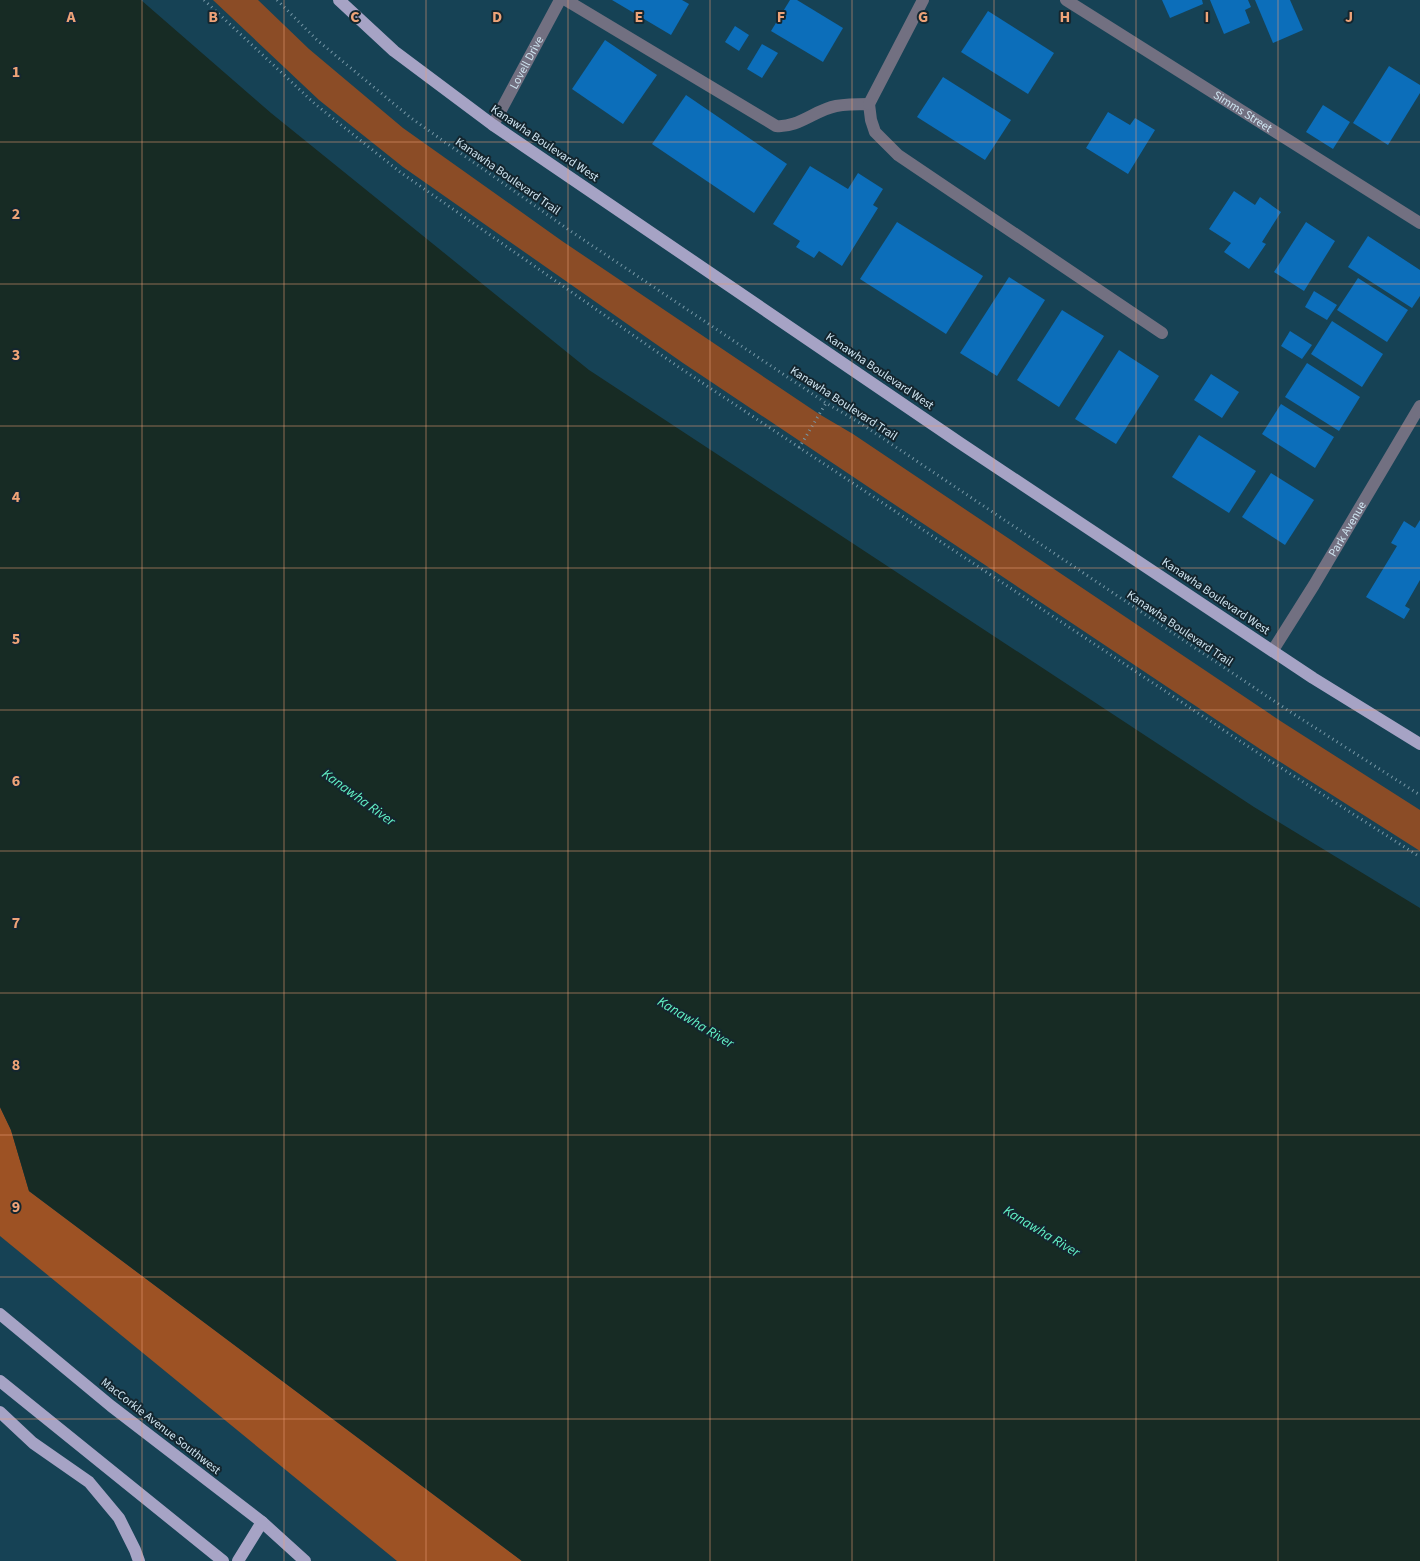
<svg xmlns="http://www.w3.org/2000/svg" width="1420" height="1561" font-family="'Source Sans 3',sans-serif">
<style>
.green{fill:#8b4c26}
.forest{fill:#9d5224}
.water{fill:#172b24}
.building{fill:#0c6eba}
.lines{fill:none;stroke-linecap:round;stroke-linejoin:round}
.path{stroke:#7697a6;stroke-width:3;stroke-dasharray:1 4;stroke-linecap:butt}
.minor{stroke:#727081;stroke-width:12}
.major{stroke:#a6a3c5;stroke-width:12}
.grid{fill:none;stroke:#efa378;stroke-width:1;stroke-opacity:0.55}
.labels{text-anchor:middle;stroke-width:4;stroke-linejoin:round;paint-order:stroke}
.street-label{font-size:12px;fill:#cee4f0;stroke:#14262f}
.water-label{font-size:14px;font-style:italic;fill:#62f1c5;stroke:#14262f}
.grid-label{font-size:16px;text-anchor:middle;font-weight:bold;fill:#efa378;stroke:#14262f;stroke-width:4;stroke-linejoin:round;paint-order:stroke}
</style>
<rect width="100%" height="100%" fill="#164255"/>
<polygon class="green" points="213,0 258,0 309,49 403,128 562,241 819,414 853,434 1282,722 1420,810 1420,851 1260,749 683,363 403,167 319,100"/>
<polygon class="forest" points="0,1107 11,1130 29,1191 522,1561 397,1561 0,1236"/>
<polygon class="water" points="0,0 141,0 271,113 589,370 1254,807 1420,908 1420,1561 522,1561 29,1191 11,1130 0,1107"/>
<g class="building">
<polygon points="612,0 682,0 689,4 671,35"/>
<polygon points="790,0 797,0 843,28 823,62 771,31"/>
<polygon points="1162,0 1202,0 1203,4 1170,18"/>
<polygon points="1210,0 1248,0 1251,7 1245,10 1250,23 1224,34"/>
<polygon points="1255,0 1290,0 1303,30 1273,43"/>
<polygon points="988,11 1054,53 1028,94 961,52"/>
<polygon points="735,26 749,35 739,51 725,42"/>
<polygon points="605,40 657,75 623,124 572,89"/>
<polygon points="762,44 778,53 762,78 747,69"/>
<polygon points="1389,66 1420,85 1420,93 1388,145 1353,123"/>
<polygon points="943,77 1011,120 985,160 917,117"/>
<polygon points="686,95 787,164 754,213 652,144"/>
<polygon points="1323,105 1350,122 1333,149 1306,132"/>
<polygon points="1108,112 1130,125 1135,118 1155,130 1128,174 1086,148"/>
<polygon points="810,166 848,189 858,173 883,189 873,205 878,208 842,266 819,251 814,258 796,247 800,241 773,224"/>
<polygon points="1234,191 1255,205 1260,197 1281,212 1262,242 1266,244 1249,269 1224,252 1231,243 1209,229"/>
<polygon points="897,222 983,276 946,334 860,279"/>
<polygon points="1306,222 1335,241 1304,291 1274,272"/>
<polygon points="1368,236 1420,270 1420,296 1412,308 1348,267"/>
<polygon points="1009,277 1045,300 997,376 960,353"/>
<polygon points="1358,278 1408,310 1387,342 1337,310"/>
<polygon points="1314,291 1337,305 1327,320 1305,307"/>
<polygon points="1062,310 1104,336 1059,407 1017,380"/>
<polygon points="1332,321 1383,354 1362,387 1311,354"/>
<polygon points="1290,331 1312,345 1302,359 1281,346"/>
<polygon points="1119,350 1159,376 1116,444 1075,419"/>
<polygon points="1307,363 1360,397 1339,431 1285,397"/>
<polygon points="1211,374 1239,392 1222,418 1194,400"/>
<polygon points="1281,404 1334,437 1315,468 1262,434"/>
<polygon points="1199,435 1256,471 1229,513 1172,477"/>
<polygon points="1271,473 1314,500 1285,545 1242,517"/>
<polygon points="1420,520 1420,580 1405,606 1410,609 1404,619 1366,597 1397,546 1391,543 1404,521 1415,528"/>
</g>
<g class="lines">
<g class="path">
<polyline points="204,0 315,104 400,172 680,368 1258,753 1420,857"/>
<polyline points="277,0 317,40 411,118 569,230 826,403 860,423 1289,711 1420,795"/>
<polyline points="799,448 826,403"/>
</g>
<g class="minor">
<path d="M566 0 776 126C798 128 815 110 836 106 847 104 858 104 869 104L871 120 875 132 898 155 1162 333"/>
<path id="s1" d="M1066 0 1420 223"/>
<polyline points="869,104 923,0"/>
<path id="s2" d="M493 125 560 0"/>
<path id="s3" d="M1273 650 1314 585 1420 406"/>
</g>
<g class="major">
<polyline points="339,0 394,51 493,125 960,443 1313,678 1420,744"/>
<polyline points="0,1314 111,1406 262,1522 305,1561"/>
<polyline points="0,1381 223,1561"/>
<polyline points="0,1412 33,1443 89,1482 119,1518 135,1550 139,1561"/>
<polyline points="238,1561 262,1522"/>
</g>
</g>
<path class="grid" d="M142 0V1561M284 0V1561M426 0V1561M568 0V1561M710 0V1561M852 0V1561M994 0V1561M1136 0V1561M1278 0V1561M0 142H1420M0 284H1420M0 426H1420M0 568H1420M0 710H1420M0 851H1420M0 993H1420M0 1135H1420M0 1277H1420M0 1419H1420"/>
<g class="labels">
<g class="street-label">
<text dy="4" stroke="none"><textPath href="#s2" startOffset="71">Lovell Drive</textPath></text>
<text dy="4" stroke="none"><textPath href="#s1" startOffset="209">Simms Street</textPath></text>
<text transform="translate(545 143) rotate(34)" y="4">Kanawha Boulevard West</text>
<text transform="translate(508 176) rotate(35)" y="4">Kanawha Boulevard Trail</text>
<text transform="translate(880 371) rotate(34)" y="4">Kanawha Boulevard West</text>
<text transform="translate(844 403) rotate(33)" y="4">Kanawha Boulevard Trail</text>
<text dy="4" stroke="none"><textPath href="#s3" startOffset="142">Park Avenue</textPath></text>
<text transform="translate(1216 596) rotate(34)" y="4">Kanawha Boulevard West</text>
<text transform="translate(1180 628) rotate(34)" y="4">Kanawha Boulevard Trail</text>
<text transform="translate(161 1426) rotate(38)" y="4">MacCorkle Avenue Southwest</text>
</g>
<g class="water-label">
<text transform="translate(359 797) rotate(36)" y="5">Kanawha River</text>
<text transform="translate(696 1022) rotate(31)" y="5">Kanawha River</text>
<text transform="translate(1042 1231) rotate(31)" y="5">Kanawha River</text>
</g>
</g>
<g class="grid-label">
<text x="71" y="22">A</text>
<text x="213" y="22">B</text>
<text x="355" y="22">C</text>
<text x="497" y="22">D</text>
<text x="639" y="22">E</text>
<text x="781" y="22">F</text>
<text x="923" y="22">G</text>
<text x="1065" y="22">H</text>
<text x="1207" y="22">I</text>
<text x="1349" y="22">J</text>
<text x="16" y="77">1</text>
<text x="16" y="219">2</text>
<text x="16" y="360">3</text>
<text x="16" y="502">4</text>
<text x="16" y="644">5</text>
<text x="16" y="786">6</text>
<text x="16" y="928">7</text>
<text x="16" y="1070">8</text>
<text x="16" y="1212">9</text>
</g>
</svg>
